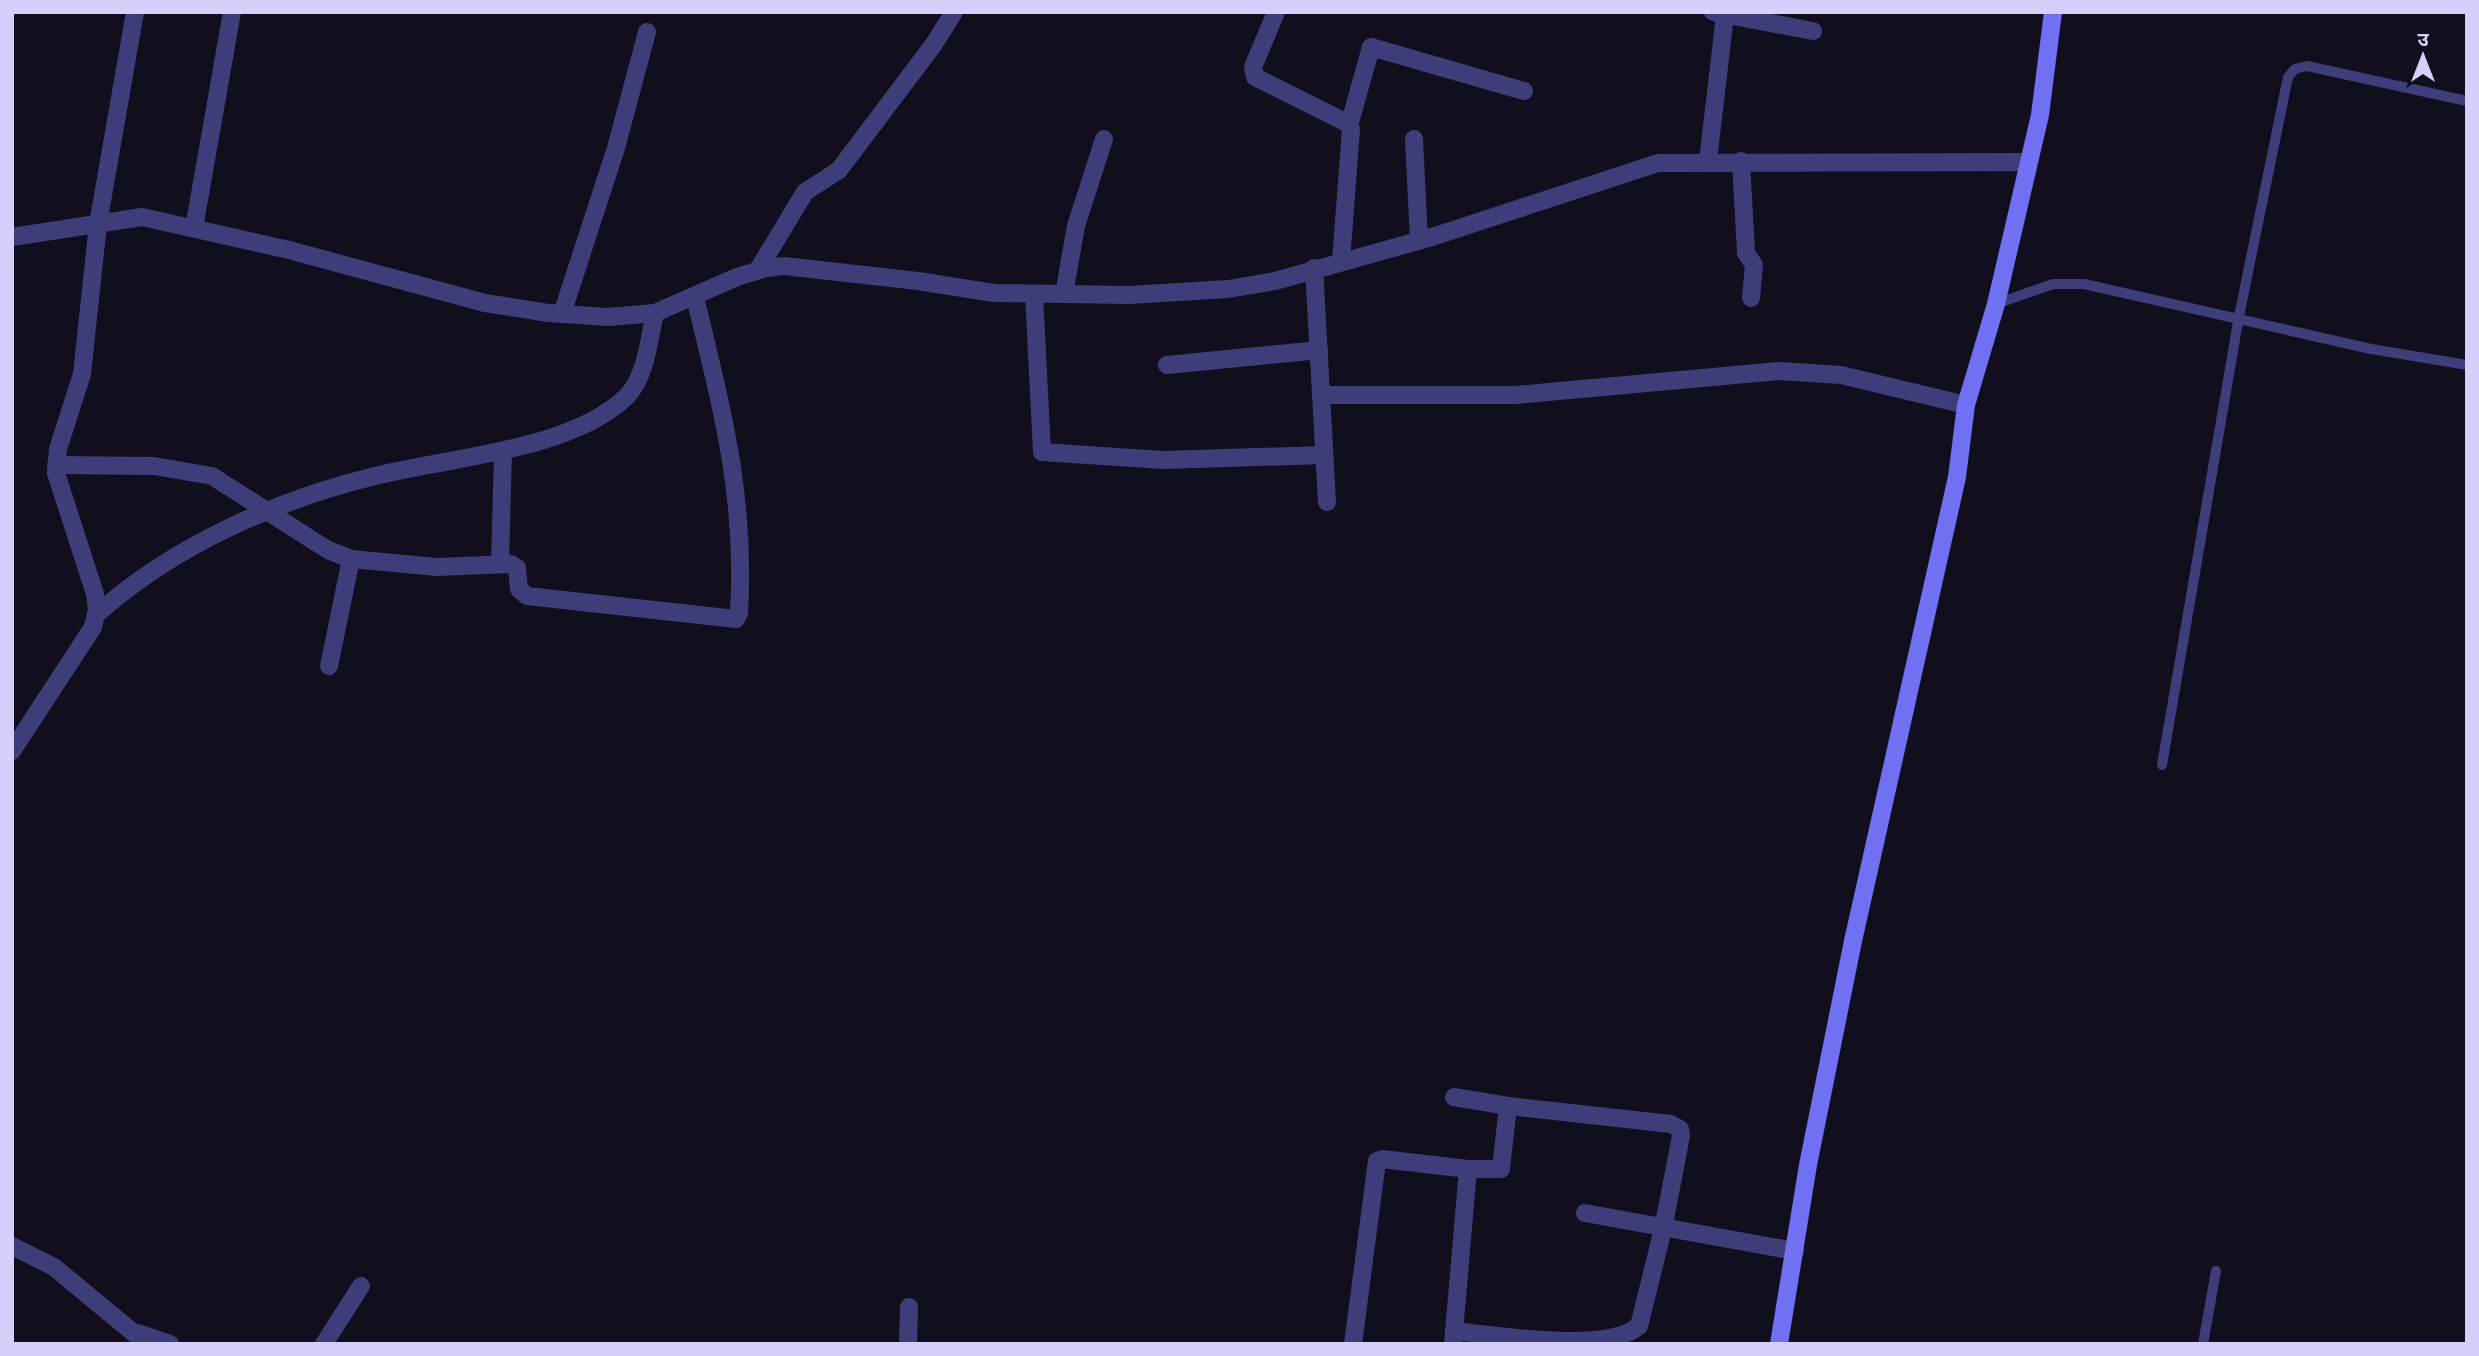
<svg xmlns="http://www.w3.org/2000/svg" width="2479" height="1356" font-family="'Fira Sans','Noto Sans Devanagari',sans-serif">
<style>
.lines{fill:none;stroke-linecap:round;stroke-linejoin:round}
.lane{stroke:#3f3d79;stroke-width:10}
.street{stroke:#3f3d79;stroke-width:18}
.secondary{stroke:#716ff2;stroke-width:18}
</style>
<rect width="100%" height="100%" fill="#110e1e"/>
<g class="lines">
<g class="lane">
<polyline points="1996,304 2053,284 2084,284 2371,349 2467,365"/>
<polyline points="2162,765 2239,316 2288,77 2295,69 2307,66 2467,101"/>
<polyline points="2203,1344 2216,1271"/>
</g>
<g class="street">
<polyline points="1276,12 1253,67 1255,77 1347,123 1351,129 1341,261"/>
<polyline points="1713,12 1813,31"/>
<polyline points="1349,126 1371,47 1524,91"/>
<polyline points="1414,139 1419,240"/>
<polyline points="1708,161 1725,15"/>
<polyline points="1741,161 1746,253 1754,265 1751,298"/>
<polyline points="194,228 232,12"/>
<polyline points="12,237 142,217 289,250 485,303 548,313 608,317 655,313 737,277 766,268 784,266 918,281 994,293 1129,295 1228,289 1275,281 1432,237 1658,163 2028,162"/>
<polyline points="1314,268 1327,502"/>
<polyline points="758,270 805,192 839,170 934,44 954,12"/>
<polyline points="1034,294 1042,452 1163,460 1324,455"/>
<polyline points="1064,294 1076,226 1104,139"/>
<polyline points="562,314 616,148 647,32"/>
<polyline points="1167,365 1319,350"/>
<polyline points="1323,395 1516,395 1779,371 1841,375 1966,405"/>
<path d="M56 465 154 466 212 476 328 550 351 559 437 567 511 564 517 568 519 589 527 596 736 619 739 613C746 496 722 410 695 297"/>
<polyline points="500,564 503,452"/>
<path d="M97 614C173 546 276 500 375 476 449 457 570 451 626 397 646 378 649 339 655 313"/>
<polyline points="329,666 351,559"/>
<polyline points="12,751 93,627 97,610 95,594 56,473 58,449 82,374 98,224 135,12"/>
<path d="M1454 1097 1508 1106 1671 1124 1680 1129 1681 1136 1663 1229 1639 1326C1605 1354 1498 1335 1454 1331"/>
<polyline points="1585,1213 1795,1251"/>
<polyline points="12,1246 54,1267 147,1344"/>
<polyline points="138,1333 170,1344"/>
<polyline points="324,1344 361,1286"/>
<polyline points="908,1344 909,1307"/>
<polyline points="1353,1344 1377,1161 1382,1159 1468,1169 1501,1169 1508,1106"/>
<polyline points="1453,1344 1468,1169"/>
</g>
<polyline class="secondary" points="1779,1344 1808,1165 1853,941 1957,477 1966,405 1996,304 2040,115 2053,12"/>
</g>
<rect width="2479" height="1356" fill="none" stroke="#d4cffb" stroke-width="28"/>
<g transform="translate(2423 56)" stroke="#110e1e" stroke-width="5" paint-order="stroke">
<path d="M0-5L12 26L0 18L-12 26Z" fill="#d4cffb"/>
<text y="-10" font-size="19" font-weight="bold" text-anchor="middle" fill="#d4cffb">उ</text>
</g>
</svg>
